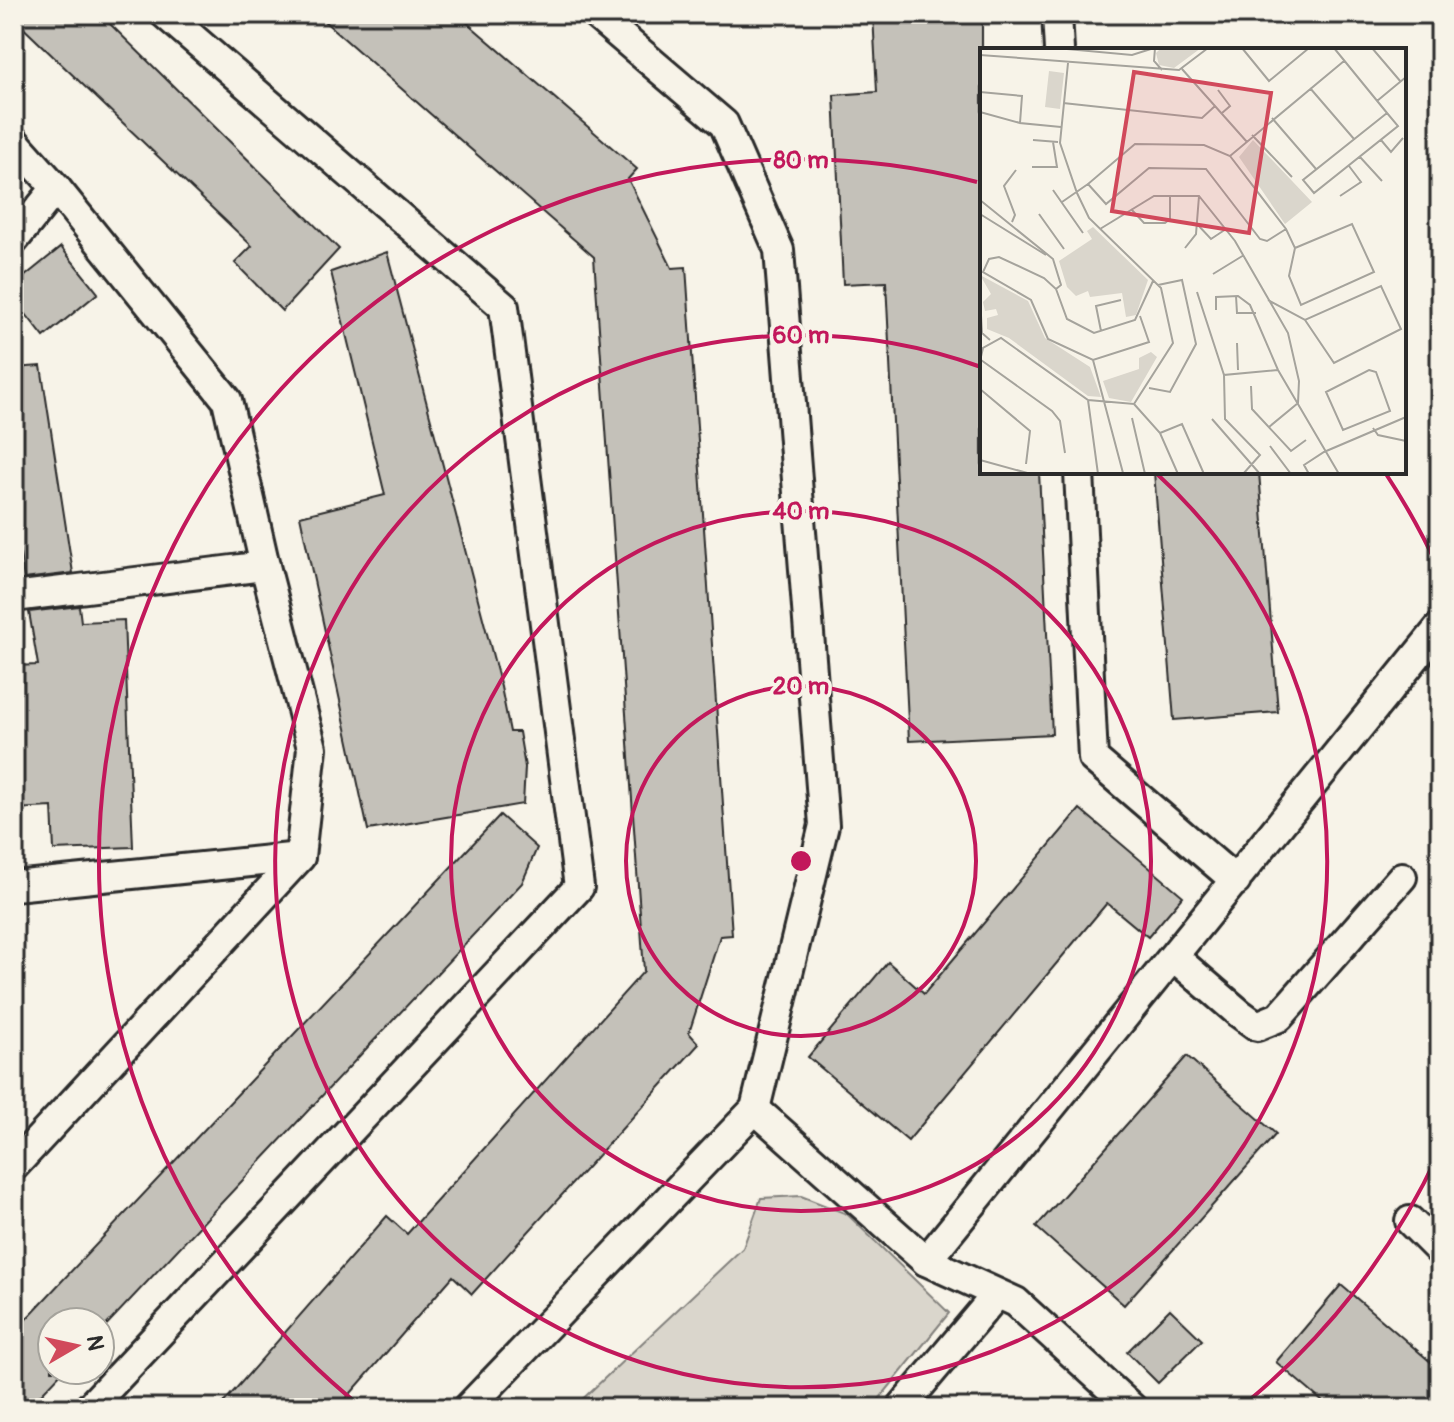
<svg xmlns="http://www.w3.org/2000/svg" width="1454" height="1422" font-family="Pangolin,sans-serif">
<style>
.green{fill:#dad6cc;stroke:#82807c;stroke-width:2}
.building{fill:#c4c1b9;stroke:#2b2b2b;stroke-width:2}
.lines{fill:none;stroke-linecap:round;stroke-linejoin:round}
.lane-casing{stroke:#2b2b2b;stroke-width:34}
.lane{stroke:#f7f3e8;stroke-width:28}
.ring{fill:none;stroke:#c2185b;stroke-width:4}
.inset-road{fill:none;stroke:#a5a39c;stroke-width:2}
.view{fill:#d1495b;fill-opacity:0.15;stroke:#d1495b;stroke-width:4}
.inset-edge{fill:none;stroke:#2b2b2b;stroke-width:4}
.centre{fill:#c2185b;stroke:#f7f3e8;stroke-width:4}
.ring-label{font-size:24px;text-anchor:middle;font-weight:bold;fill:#c2185b;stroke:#f7f3e8;stroke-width:7;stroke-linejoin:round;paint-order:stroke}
</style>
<rect width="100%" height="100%" fill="#f7f3e8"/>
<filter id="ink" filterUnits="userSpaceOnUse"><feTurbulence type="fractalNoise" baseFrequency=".0125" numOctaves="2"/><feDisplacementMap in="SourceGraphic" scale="16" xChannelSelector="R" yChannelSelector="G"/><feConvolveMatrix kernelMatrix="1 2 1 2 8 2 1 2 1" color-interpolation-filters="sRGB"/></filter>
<g filter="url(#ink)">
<polygon class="green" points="801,1196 847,1214 949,1313 872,1408 573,1408 743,1248 761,1198"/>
<g class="building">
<polygon points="14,14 100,14 339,249 282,311 235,263 252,246 14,19"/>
<polygon points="316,14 457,14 637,169 628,179 672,268 686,267 732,935 720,936 689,1033 699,1044 472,1294 453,1276 338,1408 219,1408 387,1216 407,1234 644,971 594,257"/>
<polygon points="873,14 982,14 982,472 1039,472 1052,734 909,741 886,282 843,284 834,95 877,92"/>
<polygon points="61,247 98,293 44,337 14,299 14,285"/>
<polygon points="387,252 501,687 510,732 519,732 525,767 523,804 368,830 300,516 385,495 331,272"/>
<polygon points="41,366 73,573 24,579 14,515 14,368"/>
<polygon points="1154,472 1259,472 1278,712 1174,720"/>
<polygon points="79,606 81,622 124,620 133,847 54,850 52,807 14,809 14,666 38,665 29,612"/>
<polygon points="1080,809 1183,896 1148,937 1107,903 908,1141 808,1057 888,962 924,994"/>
<polygon points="500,815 537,848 522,883 100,1332 100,1322 52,1322 52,1370 64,1370 28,1408 14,1408 14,1332"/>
<polygon points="1187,1056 1276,1134 1124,1305 1036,1227"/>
<polygon points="1341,1285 1440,1370 1440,1408 1330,1408 1276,1362"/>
<polygon points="1170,1309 1202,1340 1158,1383 1127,1352"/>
</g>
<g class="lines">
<defs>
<g id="lane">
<polyline points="1057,14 1059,50"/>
<polyline points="14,141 56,188 227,400 265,566 312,748 300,857 14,1166"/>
<polyline points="14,240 56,188"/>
<polyline points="1079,472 1093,758 1236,881"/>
<polyline points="14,597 265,566"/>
<polyline points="14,886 300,857"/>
<polyline points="1174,957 1239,1013 1257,1026 1279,1017 1402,877"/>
<polyline points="755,1109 926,1261 1016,1302 1132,1408"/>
<polyline points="1410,1221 1440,1251"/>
<polyline points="926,1261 1440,627"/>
<polyline points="89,1408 579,887 504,307 165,14"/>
<polyline points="468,1408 755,1109 824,825 779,250 724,124 595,14"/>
<polyline points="901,1408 997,1294"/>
</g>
</defs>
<use href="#lane" class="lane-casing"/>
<use href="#lane" class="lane"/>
</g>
</g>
<g class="ring">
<circle cx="801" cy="861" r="175"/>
<circle cx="801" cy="861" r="350"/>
<path d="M1156 473A526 526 0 1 1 981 367"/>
<path d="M1439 1152A701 701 0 0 1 1242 1406M360 1406A701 701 0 0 1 977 182M1386 474A701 701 0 0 1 1439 570"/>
</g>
<g transform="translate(980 48)">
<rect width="426" height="426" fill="#f7f3e8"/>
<path d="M181 0H221L194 20 179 17 176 5ZM69 23 84 25 80 61 65 59ZM273 92 332 154 305 176 259 109ZM113 179 168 232 156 267 146 269 142 245 110 249 108 243 96 248 87 239 79 213 112 191 107 183ZM0 227 48 253 65 290 110 319 121 349 108 348 29 290 7 281V270L18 267 16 261 5 263 3 254 11 246ZM171 304 177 309 151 354 129 350 123 333 159 321V310Z" fill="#dad6cc"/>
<path class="inset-road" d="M76 0 152 7 174 0M175 0 174 13 182 22M262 0 289 33 329 0M354 0 407 65 418 78 334 145 323 132 407 65M392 0 421 34M0 7 199 22 228 0M202 21 267 94M330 40 374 91M238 42 250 58 242 65M0 44 42 48 40 75 81 79M397 53 426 29M83 55 222 70 235 58M0 64 40 75M292 70 336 121M272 87 312 129M53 92 78 94M401 92 411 104 423 90M250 108 364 13M380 109 402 133M52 119H77L73 94M73 142 103 185M360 148 381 134 369 118M0 152 73 211 81 237 76 241M82 154 108 136M151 161 164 175H185L190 171V147M0 166 66 207M59 166 84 201M32 174 35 167 24 138 36 122M217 176 231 191 246 181M120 181 174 148H219L255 193 308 285 319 333 318 355 289 379M306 181 287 193 280 191 226 121 169 120 126 156 108 136 155 96 224 97 250 108 306 181 315 200 309 228 321 257 394 224 372 176 315 200M205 200 216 186 219 148M233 226 264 207M217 244 244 327M256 248 257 265H276M0 250 2 285 10 292M288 252 325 272 401 238 421 281 354 315 325 272M236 262V249L258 248 270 257 298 322 359 426M160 268 169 294 113 312 68 291 51 252 3 224 9 211 19 209 64 230 76 241 87 271 114 285 155 272 173 233M121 283 116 258 141 252M257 295 258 322M1 312 72 363 80 373 85 405M113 312 143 425M0 313 3 300 21 290 108 352 154 356 193 295 181 240 109 170 97 145 80 95 88 15M389 322 396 324 410 363 363 382 346 344ZM271 338 272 361 311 403 326 392M169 340 190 344 216 296 202 232 178 237M0 341 50 383 46 416M108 352 118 426M154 356 180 385 198 426M152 370 165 426M232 371 280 426M393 380 398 387 426 393M180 385 202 376 224 426M290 398 311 426M0 412 51 426M263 426 280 407 245 371 244 327 298 322M329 426 324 417 344 404 426 369"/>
<path class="view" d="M154 24 291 45 269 185 132 163Z"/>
<rect width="426" height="426" class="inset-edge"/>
</g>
<circle cx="801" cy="861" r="12" class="centre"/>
<g class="ring-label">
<text x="801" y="168">80 m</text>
<text x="801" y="343">60 m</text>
<text x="801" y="519">40 m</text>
<text x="801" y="694">20 m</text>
</g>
<rect width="1454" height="1422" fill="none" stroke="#f7f3e8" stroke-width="48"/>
<rect x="24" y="24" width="1406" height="1374" fill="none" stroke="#2b2b2b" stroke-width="3" filter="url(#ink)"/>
<g transform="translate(76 1346) rotate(81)"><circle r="38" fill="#f7f3e8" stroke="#a5a39c" stroke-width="2"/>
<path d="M0-6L14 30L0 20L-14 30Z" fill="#d1495b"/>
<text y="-12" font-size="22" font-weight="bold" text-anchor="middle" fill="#2b2b2b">N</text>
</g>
</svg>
